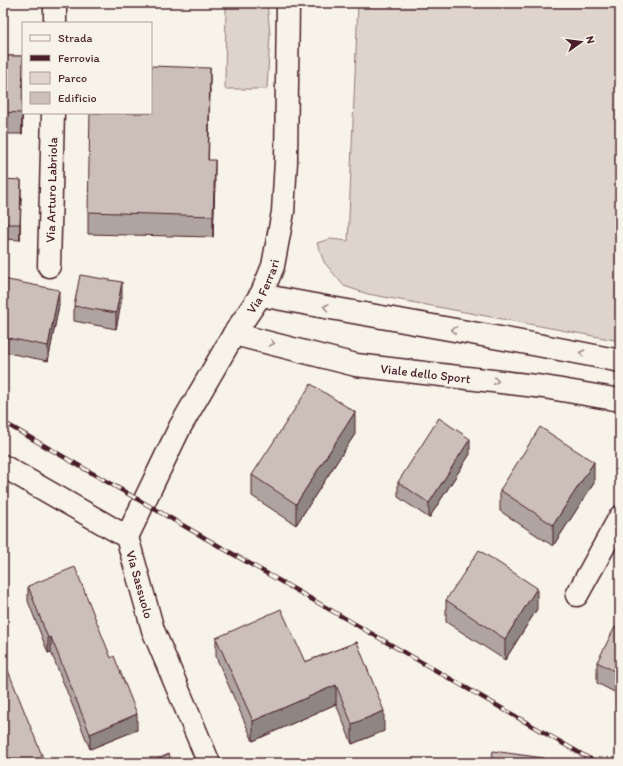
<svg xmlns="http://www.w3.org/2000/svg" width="623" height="766" font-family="Itim,sans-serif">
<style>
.green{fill:#ded4cc;stroke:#947a7c}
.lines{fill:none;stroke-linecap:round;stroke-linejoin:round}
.street-casing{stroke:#4a1f2b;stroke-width:25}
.street{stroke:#f7f3e8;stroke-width:22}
.rail-casing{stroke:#4a1f2b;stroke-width:4.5}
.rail{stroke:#f7f3e8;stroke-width:3;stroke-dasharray:9;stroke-linecap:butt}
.wall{fill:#afa49f;stroke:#4a1f2b}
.shaded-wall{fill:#8f8682;stroke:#4a1f2b}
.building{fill:#ccbfb9;stroke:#4a1f2b}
.oneway{stroke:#a0898a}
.labels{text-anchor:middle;stroke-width:3;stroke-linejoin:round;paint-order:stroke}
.street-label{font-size:13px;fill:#4a1f2b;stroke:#f7f3e8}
</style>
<rect width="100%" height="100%" fill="#f7f3e8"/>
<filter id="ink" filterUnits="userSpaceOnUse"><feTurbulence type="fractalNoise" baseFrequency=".025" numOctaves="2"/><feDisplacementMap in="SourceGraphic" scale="8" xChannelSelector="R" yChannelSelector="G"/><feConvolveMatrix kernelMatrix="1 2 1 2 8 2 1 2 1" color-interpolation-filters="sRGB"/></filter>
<g filter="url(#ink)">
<g class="green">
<polygon points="226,3 267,3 270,34 267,89 225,89"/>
<polygon points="358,3 620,3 620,341 368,294 344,286 324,262 317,243 330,239 348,241"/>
</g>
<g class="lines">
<defs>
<g id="street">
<polyline points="55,23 55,3"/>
<path id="s1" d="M49 266 53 113"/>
<path d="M262 293 271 297C387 319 504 337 620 361"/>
<path id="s2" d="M234 334 356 365 544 387 620 400"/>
<path id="s3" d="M3 466 127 537 153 630 209 763"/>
<path id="s4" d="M127 537 180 427 234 334 262 293 273 266 283 212 286 161 288 3"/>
<polyline points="577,595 620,517"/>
</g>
</defs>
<use href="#street" class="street-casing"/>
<use href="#street" class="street"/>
<defs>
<polyline id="rail" points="3,422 597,763"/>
</defs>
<use href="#rail" class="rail-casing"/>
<use href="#rail" class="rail"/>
</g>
<g class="wall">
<polygon points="3,56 23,56 22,134 3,134"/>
<polygon points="210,89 208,160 215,182 213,237 88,234 88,212"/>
<polygon points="3,179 21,195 20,240 3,239"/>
<polygon points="3,279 59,305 48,361 3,352"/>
<polygon points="122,298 116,329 74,321 74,306"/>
<polygon points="355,434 296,525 252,496 252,475"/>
<polygon points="470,454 429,518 398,497 398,482"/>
<polygon points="594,483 553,546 500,511 500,490"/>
<polygon points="28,586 137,730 90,749 51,652 48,653 28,601"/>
<polygon points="446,600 537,609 505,660 446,622"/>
<polygon points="620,630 620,695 597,683 597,662"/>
<polygon points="216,638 305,662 357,642 384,731 352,744 336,704 253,741 216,657"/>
</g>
<g class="shaded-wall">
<polygon points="210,68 210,89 208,181 208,160"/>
<polygon points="23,77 23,98 22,134 22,113"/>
<polygon points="215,160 215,182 213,237 213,216"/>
<polygon points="21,180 21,195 20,240 20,224"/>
<polygon points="122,282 122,298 116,329 116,313"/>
<polygon points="59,290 59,305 48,361 48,346"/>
<polygon points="355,412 355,434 296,525 296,504"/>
<polygon points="470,439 470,454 429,518 429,503"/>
<polygon points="594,462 594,483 553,546 553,525"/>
<polygon points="6,525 6,547 3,548 3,526"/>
<polygon points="537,588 537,609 505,660 505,639"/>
<polygon points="51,637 51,652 48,653 48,638"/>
<polygon points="336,685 336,704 253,741 253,721"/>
<polygon points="384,711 384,731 352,744 352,724"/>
<polygon points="137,714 137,730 90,749 90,734"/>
</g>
<g class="building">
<polygon points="3,56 23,56 22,113 3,112"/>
<polygon points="151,66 210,68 208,160 215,160 213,216 88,212 90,113 151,113"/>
<polygon points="3,179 21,180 20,224 3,224"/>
<polygon points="80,275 122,282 116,313 74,306"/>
<polygon points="3,279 59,290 48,346 3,337"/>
<polygon points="311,384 355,412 296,504 252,475"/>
<polygon points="439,418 470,439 429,503 398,482"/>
<polygon points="540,427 594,462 553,525 500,490"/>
<polygon points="3,519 6,525 3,526"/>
<polygon points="479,550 537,588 505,639 446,600"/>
<polygon points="75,567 111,658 114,656 137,714 90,734 51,637 48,638 28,586"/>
<polygon points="281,609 305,662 357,642 384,711 352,724 336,685 253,721 216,638"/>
<polygon points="615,627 620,630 620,674 597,662"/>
<polygon points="3,658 45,763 3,763"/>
<polygon points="493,751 544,758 543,763 491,763"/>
<polygon points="169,754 172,763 148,763"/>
</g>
<defs><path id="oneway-chevron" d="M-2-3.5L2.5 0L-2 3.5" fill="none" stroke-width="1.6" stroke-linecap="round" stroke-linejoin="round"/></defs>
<g class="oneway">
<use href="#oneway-chevron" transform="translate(326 307) rotate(-169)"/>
<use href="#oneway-chevron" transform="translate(454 330) rotate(-170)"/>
<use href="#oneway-chevron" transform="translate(272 343) rotate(14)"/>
<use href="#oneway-chevron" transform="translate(582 353) rotate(-168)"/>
<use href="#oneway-chevron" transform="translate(496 381) rotate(7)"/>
</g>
</g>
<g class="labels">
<g class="street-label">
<text dy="5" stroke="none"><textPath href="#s1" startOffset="76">Via Arturo Labriola</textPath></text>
<text dy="5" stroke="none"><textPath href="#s4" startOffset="286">Via Ferrari</textPath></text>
<text dy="5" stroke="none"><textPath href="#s2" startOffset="196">Viale dello Sport</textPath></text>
<text dy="5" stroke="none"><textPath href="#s3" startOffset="192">Via Sassuolo</textPath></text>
</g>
</g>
<rect width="623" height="766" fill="none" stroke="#f7f3e8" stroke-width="16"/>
<rect x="8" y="8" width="607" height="750" fill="none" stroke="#4a1f2b" stroke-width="1.5" filter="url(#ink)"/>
<rect x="22" y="22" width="130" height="92" fill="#f7f3e8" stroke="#b29e9c"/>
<rect x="30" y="35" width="20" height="6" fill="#f7f3e8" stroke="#b29e9c"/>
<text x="58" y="42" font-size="12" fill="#4a1f2b">Strada</text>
<rect x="30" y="55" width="20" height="6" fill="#4a1f2b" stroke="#b29e9c"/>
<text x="58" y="62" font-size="12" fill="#4a1f2b">Ferrovia</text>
<rect x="30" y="72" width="20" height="12" fill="#ded4cc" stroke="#b29e9c"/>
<text x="58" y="82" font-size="12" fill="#4a1f2b">Parco</text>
<rect x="30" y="92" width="20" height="12" fill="#ccbfb9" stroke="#b29e9c"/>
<text x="58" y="102" font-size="12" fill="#4a1f2b">Edificio</text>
<g transform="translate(581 42) rotate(76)" stroke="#f7f3e8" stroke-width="3" paint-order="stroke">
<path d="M0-3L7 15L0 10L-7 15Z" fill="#4a1f2b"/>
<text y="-6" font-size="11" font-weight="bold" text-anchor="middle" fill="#4a1f2b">N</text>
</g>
</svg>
